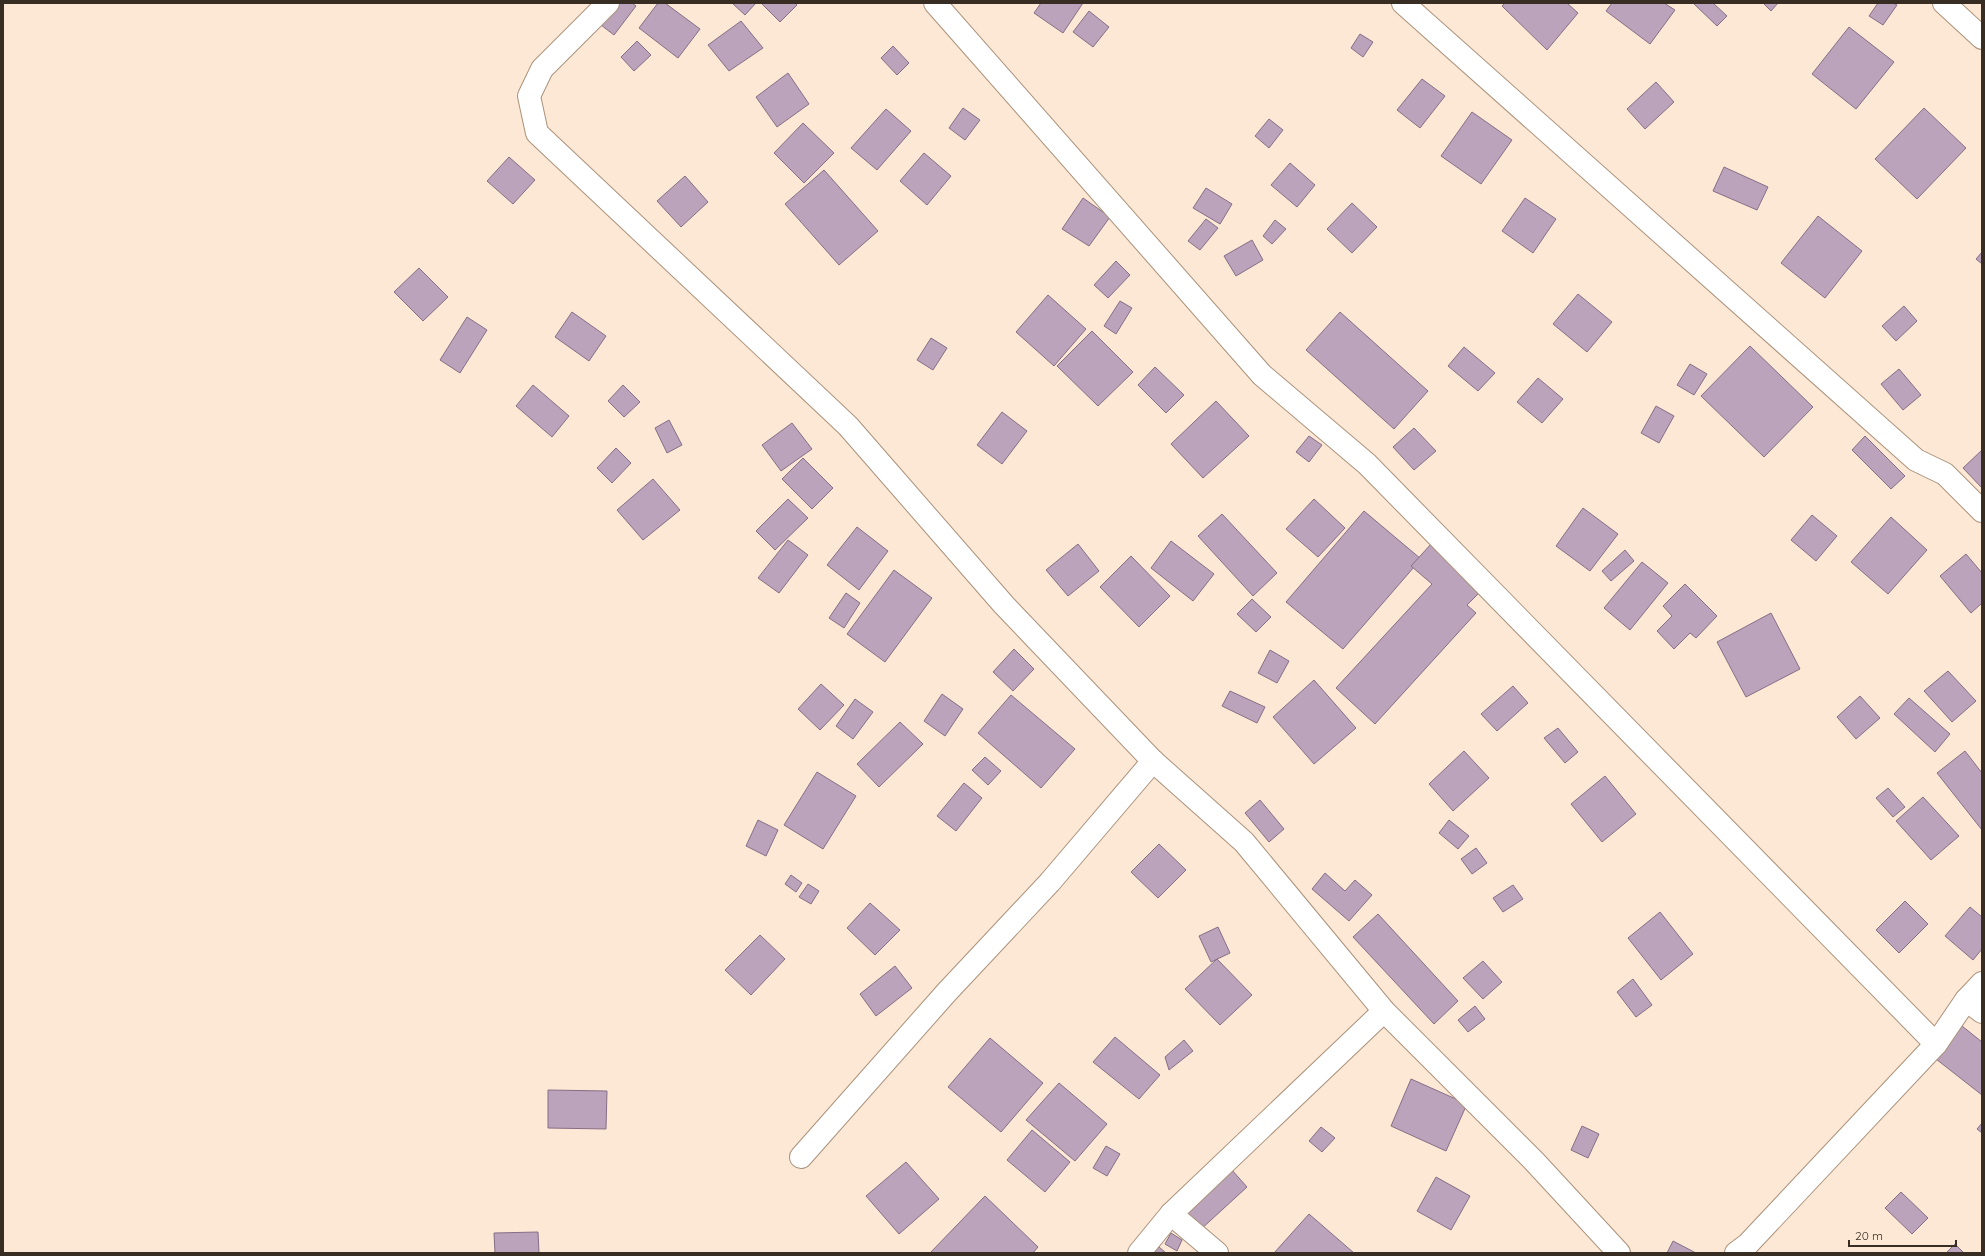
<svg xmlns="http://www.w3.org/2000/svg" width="1985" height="1256" font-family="Quicksand,sans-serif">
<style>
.building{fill:#bba3bb;stroke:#866f86}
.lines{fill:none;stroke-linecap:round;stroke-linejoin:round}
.minor-casing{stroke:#aa927c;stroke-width:24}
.minor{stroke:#fff;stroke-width:22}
</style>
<rect width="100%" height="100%" fill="#fde8d5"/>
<g class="building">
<polygon points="618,3 632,3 636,6 614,35 601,25"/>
<polygon points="658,3 665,3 700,29 678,58 639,28"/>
<polygon points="732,3 756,3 745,15"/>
<polygon points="761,3 795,3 797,5 780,22"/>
<polygon points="1041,3 1083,3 1063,33 1034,13"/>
<polygon points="1505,3 1567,3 1578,13 1547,50 1502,6"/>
<polygon points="1612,3 1664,3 1675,10 1650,44 1606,11"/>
<polygon points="1693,3 1713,3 1727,16 1717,26"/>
<polygon points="1763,3 1778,3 1771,11"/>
<polygon points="1878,3 1893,3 1897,5 1883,25 1869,16"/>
<polygon points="1089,11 1109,27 1093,47 1073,32"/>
<polygon points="741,21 763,48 729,71 708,45"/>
<polygon points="1849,27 1894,62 1856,109 1812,74"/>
<polygon points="1360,34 1373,42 1363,57 1351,48"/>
<polygon points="637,41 651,55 634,71 621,57"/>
<polygon points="893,46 909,63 897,75 881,58"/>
<polygon points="788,73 809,104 777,127 756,97"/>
<polygon points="1422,79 1445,96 1420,128 1397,110"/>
<polygon points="1656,82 1674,102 1645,129 1627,109"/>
<polygon points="963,108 980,120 965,140 949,128"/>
<polygon points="1924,108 1966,148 1917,199 1875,159"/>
<polygon points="886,109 911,131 877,170 851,148"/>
<polygon points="1472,112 1512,140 1481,184 1441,156"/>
<polygon points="1269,119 1283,130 1269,148 1255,136"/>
<polygon points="803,123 834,153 804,183 774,153"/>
<polygon points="924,153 951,176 927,205 900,181"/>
<polygon points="509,157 535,180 513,204 487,181"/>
<polygon points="1290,163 1315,185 1297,207 1271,185"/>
<polygon points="1724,167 1768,187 1757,210 1713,191"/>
<polygon points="824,170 878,231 839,265 785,204"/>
<polygon points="685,176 708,202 681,227 657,201"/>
<polygon points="1206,188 1232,204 1220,224 1193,208"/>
<polygon points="1083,198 1110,217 1089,246 1062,229"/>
<polygon points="1525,198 1556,219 1533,253 1502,231"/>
<polygon points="1352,203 1377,227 1352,253 1327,229"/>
<polygon points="1818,216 1862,251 1825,298 1781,263"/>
<polygon points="1206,219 1218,228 1200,250 1188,241"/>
<polygon points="1275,220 1286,229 1272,244 1263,236"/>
<polygon points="1252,240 1263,260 1236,276 1224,256"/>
<polygon points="1982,252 1982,264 1976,259"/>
<polygon points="1116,261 1130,275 1108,298 1094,285"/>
<polygon points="419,268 448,297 423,321 394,292"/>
<polygon points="1578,294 1612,322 1587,352 1553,324"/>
<polygon points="1048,295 1086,329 1054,366 1016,332"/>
<polygon points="1120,301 1132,308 1116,334 1104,326"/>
<polygon points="1904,306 1917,321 1896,341 1882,326"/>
<polygon points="572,312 606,336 589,361 555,337"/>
<polygon points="1340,312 1428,391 1394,429 1306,350"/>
<polygon points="467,317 487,330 460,373 440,360"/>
<polygon points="1092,331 1133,372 1098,406 1057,366"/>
<polygon points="931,338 947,348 933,370 917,360"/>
<polygon points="1750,346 1813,407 1764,457 1701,396"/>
<polygon points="1464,347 1495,373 1478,391 1448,366"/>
<polygon points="1690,364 1707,374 1694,395 1677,385"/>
<polygon points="1155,367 1184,395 1166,413 1138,385"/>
<polygon points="1899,369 1921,395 1903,410 1881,384"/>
<polygon points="1538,378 1563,399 1542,423 1517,402"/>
<polygon points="533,385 569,416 552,437 516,406"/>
<polygon points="623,385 640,402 624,417 608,401"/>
<polygon points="1216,401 1249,436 1203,478 1171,444"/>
<polygon points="1656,406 1674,416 1659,443 1641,433"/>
<polygon points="1002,412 1027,431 1002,464 977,445"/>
<polygon points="669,420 682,445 667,453 655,428"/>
<polygon points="792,423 812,449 781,471 762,445"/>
<polygon points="1414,428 1436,451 1414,470 1393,447"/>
<polygon points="1309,436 1322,445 1309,462 1296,452"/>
<polygon points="1865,436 1905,476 1891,489 1852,450"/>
<polygon points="616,448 631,463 612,483 597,468"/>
<polygon points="1982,450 1982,488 1963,468"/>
<polygon points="803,458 833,488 812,509 782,479"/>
<polygon points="653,479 680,510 643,540 617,510"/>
<polygon points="788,499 808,518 775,550 756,531"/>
<polygon points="1314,499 1345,528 1318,557 1286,529"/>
<polygon points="1583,508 1618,534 1590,571 1556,546"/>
<polygon points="1364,511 1421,559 1343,649 1286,602"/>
<polygon points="1222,514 1277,573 1253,596 1198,536"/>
<polygon points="1812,515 1837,536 1816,561 1791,540"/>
<polygon points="1891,517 1927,550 1888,594 1851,562"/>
<polygon points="857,527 888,551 859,590 827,565"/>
<polygon points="788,540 808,555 779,593 758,578"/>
<polygon points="1171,541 1214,574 1193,601 1151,568"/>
<polygon points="1432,543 1483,589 1467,605 1476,613 1375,724 1336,688 1432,584 1411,566"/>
<polygon points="1078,544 1099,571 1068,596 1046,570"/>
<polygon points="1625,550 1634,561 1611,581 1602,571"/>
<polygon points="1966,554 1982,573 1982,603 1971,613 1940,576"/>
<polygon points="1131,556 1170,596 1139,627 1100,587"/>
<polygon points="1642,562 1668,583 1630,630 1604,608"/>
<polygon points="894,570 932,598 885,662 847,634"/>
<polygon points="1685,584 1717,616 1696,638 1690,633 1674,649 1657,631 1672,616 1663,606"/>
<polygon points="846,593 860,603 844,628 829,618"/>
<polygon points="1252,599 1271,617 1256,632 1237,614"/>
<polygon points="1771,613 1800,669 1746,697 1717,642"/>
<polygon points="1014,649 1034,669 1013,691 993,672"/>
<polygon points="1270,650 1289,661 1277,683 1258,673"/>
<polygon points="1948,671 1976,701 1952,722 1924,691"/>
<polygon points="1314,680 1356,728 1314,764 1273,717"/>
<polygon points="821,684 844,705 820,730 798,709"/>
<polygon points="1513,686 1528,703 1497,731 1481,714"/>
<polygon points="1230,691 1265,707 1257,723 1222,706"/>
<polygon points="942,694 963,709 945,736 924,721"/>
<polygon points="1011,695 1075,749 1041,788 978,733"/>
<polygon points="1860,696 1880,718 1856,739 1837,717"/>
<polygon points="1909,698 1950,734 1935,752 1894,714"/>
<polygon points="855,699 873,712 853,739 836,726"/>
<polygon points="900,722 923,744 879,787 857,764"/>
<polygon points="1558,728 1578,752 1565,763 1544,738"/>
<polygon points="1464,751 1489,778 1453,811 1429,784"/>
<polygon points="1965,751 1982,773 1982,830 1937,773"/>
<polygon points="985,757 1001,771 988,785 972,770"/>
<polygon points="817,772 856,796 823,849 784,825"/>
<polygon points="1605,776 1636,814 1602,842 1571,804"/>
<polygon points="964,783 982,798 956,831 937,816"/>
<polygon points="1888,788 1905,807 1893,817 1876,798"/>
<polygon points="1923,797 1959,836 1931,860 1896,821"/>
<polygon points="1260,800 1284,829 1269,842 1245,813"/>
<polygon points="758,820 778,830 766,856 746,846"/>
<polygon points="1449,820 1469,836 1458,849 1439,833"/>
<polygon points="1159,844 1186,870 1158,898 1131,872"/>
<polygon points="1476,848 1487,863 1472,874 1461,859"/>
<polygon points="1325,873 1345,891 1355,880 1372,895 1349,921 1312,889"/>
<polygon points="791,875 802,883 796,892 785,884"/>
<polygon points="808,884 819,891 811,904 799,897"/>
<polygon points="1513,885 1523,899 1503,912 1493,898"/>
<polygon points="1905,901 1928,924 1899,953 1876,930"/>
<polygon points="870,903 900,930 875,955 847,928"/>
<polygon points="1970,907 1982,917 1982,949 1973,960 1945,936"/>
<polygon points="1660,912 1693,954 1661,980 1628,938"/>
<polygon points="1378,914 1458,1001 1434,1024 1353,937"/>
<polygon points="1218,927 1230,953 1211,962 1199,936"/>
<polygon points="760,935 785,959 751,995 725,970"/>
<polygon points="1217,959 1252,995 1220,1025 1185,989"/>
<polygon points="1483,961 1502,982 1483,999 1463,978"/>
<polygon points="895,966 912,988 876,1016 860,994"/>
<polygon points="1633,979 1652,1005 1636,1017 1617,992"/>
<polygon points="1475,1006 1485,1019 1468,1032 1458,1020"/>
<polygon points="1962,1026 1982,1042 1982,1095 1936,1059"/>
<polygon points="1115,1037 1160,1075 1139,1099 1093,1062"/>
<polygon points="990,1038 1043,1083 1001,1132 948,1087"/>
<polygon points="1184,1040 1193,1051 1169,1070 1165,1057"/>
<polygon points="1411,1079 1467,1104 1446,1151 1391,1126"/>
<polygon points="1059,1083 1107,1124 1075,1161 1026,1120"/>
<polygon points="548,1090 607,1091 606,1129 548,1128"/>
<polygon points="1982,1123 1982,1133 1977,1129"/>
<polygon points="1582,1126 1599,1134 1588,1158 1571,1150"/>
<polygon points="1321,1127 1335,1138 1322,1152 1309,1141"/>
<polygon points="1032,1130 1070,1162 1045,1192 1007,1160"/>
<polygon points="1106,1146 1120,1154 1107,1176 1093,1168"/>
<polygon points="906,1162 939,1199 899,1234 866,1196"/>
<polygon points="1231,1169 1247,1187 1199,1231 1183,1213"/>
<polygon points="1436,1177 1470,1196 1451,1230 1417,1211"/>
<polygon points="1901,1192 1928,1218 1912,1234 1885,1208"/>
<polygon points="985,1196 1038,1247 1033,1253 930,1253"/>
<polygon points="1309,1214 1354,1253 1274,1253"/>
<polygon points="538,1232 539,1253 495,1253 494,1233"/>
<polygon points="1171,1233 1182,1240 1177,1251 1165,1244"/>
<polygon points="1673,1241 1696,1253 1667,1253"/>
<polygon points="1955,1244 1964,1253 1946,1253"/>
<polygon points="1159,1247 1166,1253 1153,1253"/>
</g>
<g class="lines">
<defs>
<g id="minor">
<polyline points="608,3 542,69 529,96 537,133 848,426 1004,605 1153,761 1244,842 1384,1011 1534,1161 1619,1253"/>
<polyline points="935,3 1262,375 1367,464 1936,1044"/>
<polyline points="1403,3 1916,460 1945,474 1982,511"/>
<polyline points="1944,3 1982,38"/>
<polyline points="1966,1000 1982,1012"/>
<polyline points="801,1157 946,993 1050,882 1153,761"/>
<polyline points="1171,1214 1217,1253"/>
<polyline points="1139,1253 1171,1214 1384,1011"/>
<polyline points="1736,1253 1748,1244 1936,1044 1966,1000 1982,983"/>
</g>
</defs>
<use href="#minor" class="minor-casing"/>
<use href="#minor" class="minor"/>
</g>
<rect width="1985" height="1256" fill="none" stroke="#372d23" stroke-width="8"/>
<path d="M1849 1240v6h107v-6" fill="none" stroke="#372d23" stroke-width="2"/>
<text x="1855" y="1240" font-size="12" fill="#372d23" stroke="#fde8d5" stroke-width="3" paint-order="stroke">20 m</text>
</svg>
